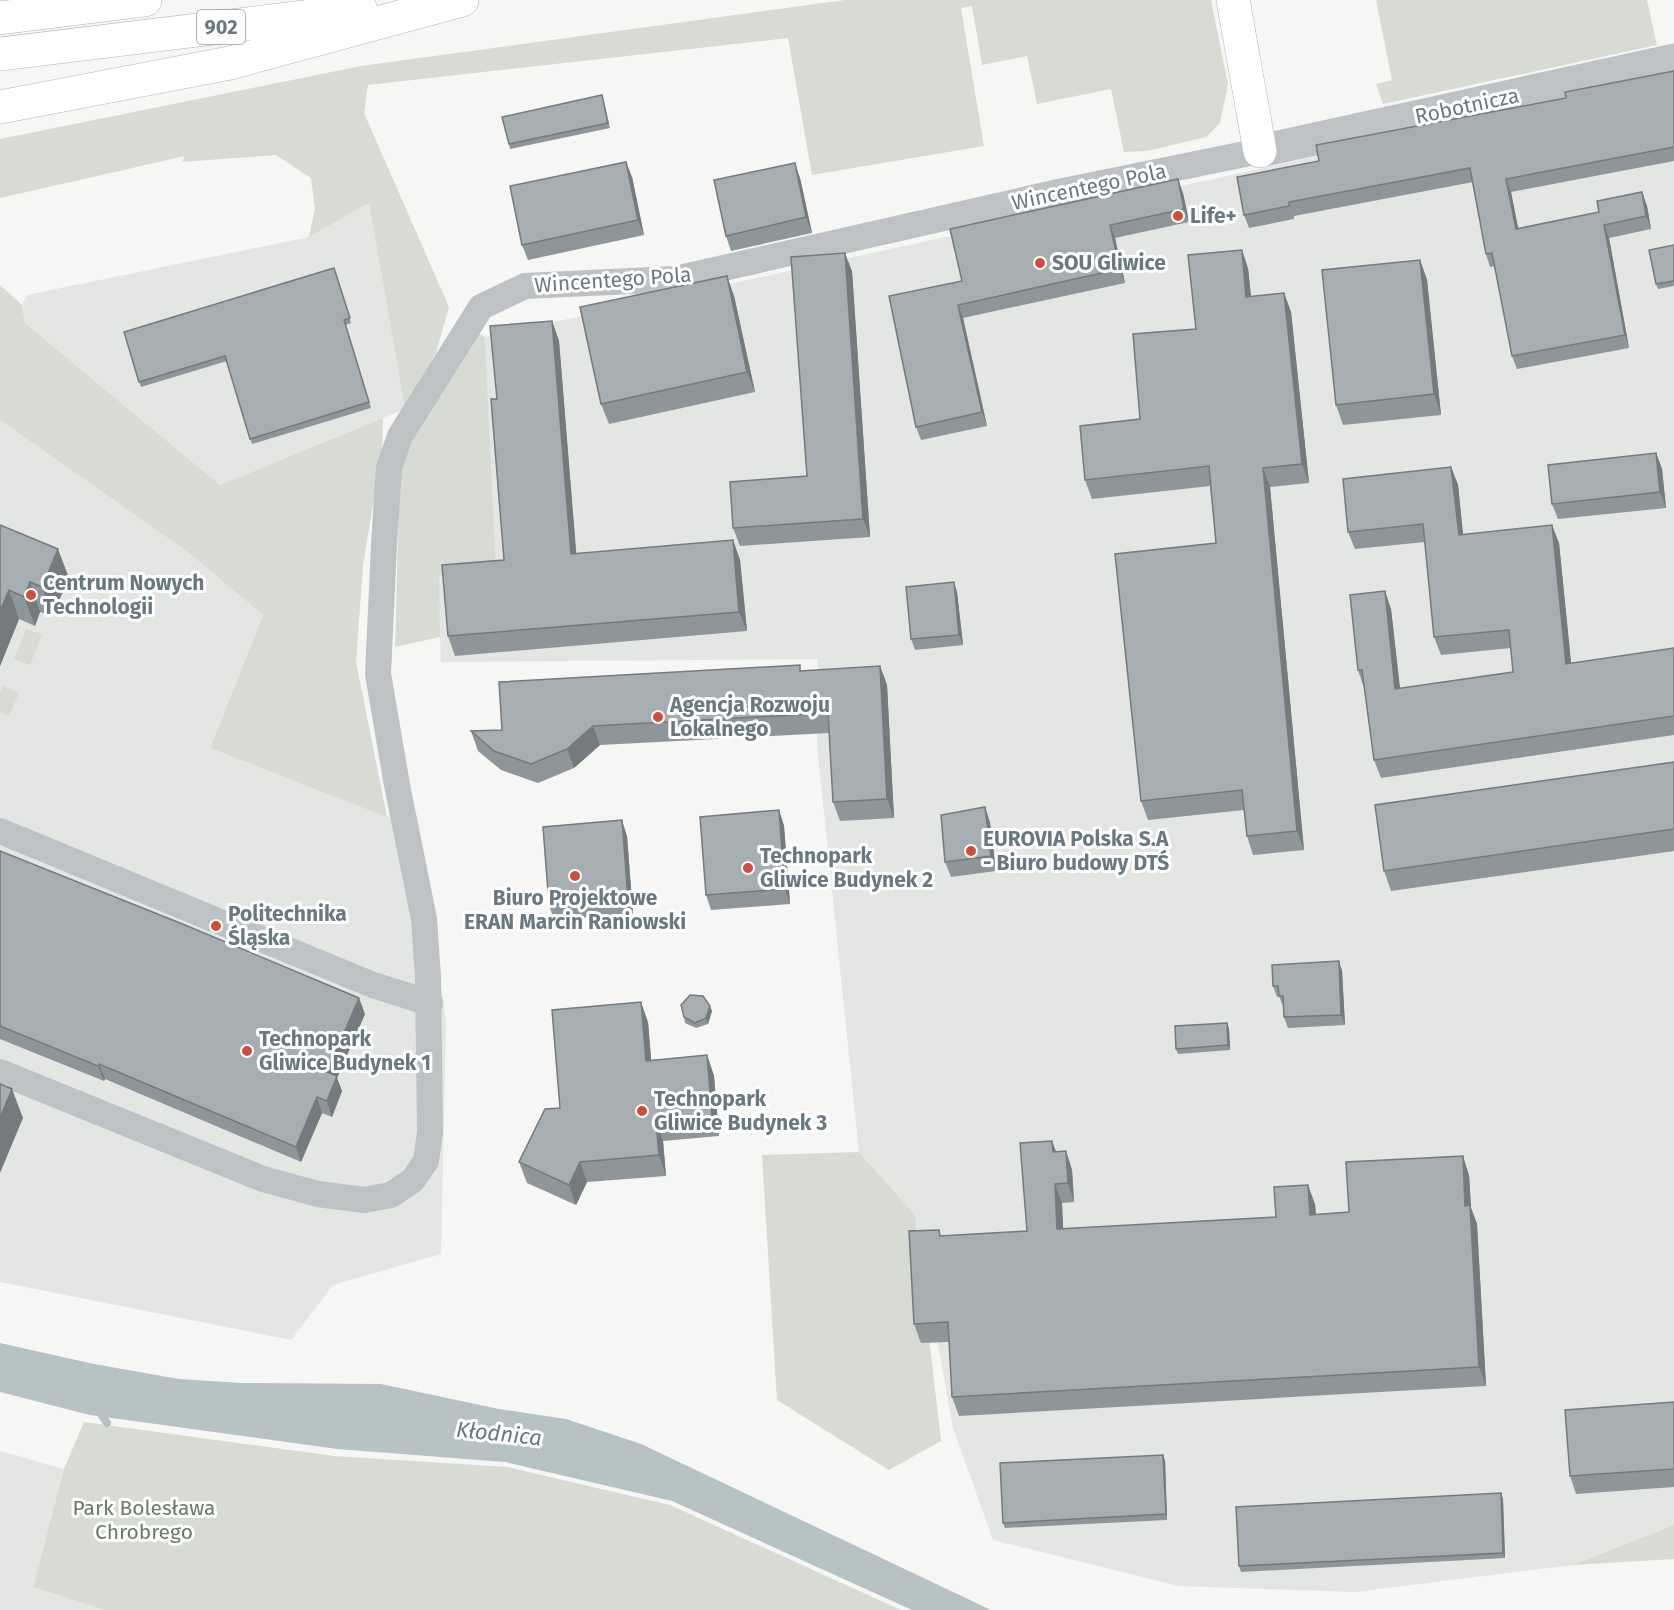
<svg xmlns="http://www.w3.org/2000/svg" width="1674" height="1610" font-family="'Fira Sans',sans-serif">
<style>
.built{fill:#e4e6e4}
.green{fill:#d7dbd3}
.water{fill:#b6c2c4}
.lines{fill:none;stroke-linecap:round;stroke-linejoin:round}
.stream{stroke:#b6c2c4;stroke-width:8}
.primary-casing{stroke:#b0b5b7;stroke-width:34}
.minor{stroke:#bec2c5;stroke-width:26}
.tertiary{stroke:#bec2c5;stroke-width:33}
.primary{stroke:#fff;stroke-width:33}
.wall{fill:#8f9699}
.shaded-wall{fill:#747a7d}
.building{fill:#a6aeb2;stroke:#747a7d;stroke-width:1.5}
.poi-dot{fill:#cf4e3b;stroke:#fff;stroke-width:2}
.labels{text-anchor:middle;stroke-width:6;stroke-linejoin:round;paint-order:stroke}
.shield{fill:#fff;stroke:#96a1a7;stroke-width:1.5}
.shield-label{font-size:20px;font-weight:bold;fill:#697981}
.street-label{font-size:21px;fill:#697981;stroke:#fff}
.poi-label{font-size:21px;font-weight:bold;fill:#697981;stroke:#fff;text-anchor:start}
.park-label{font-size:21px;fill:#6c7967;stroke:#fff}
.water-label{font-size:22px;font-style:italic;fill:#64797d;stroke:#fff}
</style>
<rect width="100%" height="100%" fill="#f6f6f4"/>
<g class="built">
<polygon points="1674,77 1674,1525 1573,1565 1355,1592 1178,1586 993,1540 953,1428 915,1215 859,1152 817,745 818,659 441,662 438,574 496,567 485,337 1259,169"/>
<polygon points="369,203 405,409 220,485 25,323 22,305 27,295 309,237"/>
<polygon points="0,420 189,553 263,615 210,748 419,829 446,1022 441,1254 333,1285 291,1340 0,1282"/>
<polygon points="0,1451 64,1469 33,1587 105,1610 0,1610"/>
</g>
<g class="green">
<polygon points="845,0 1211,0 1228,84 1220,123 1206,137 1147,151 1124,152 1111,89 1037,104 1027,56 982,65 972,6 961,8 984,146 812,175 788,38 368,85 364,113 449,307 436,353 405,409 369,203 309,237 315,209 311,178 276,155 182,162 185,156 0,198 0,139 361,66"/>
<polygon points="1376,0 1647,0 1657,45 1383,104 1376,84 1392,80"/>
<polygon points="0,285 22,305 25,323 220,485 383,418 382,452 363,565 356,662 387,817 210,748 263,615 189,553 0,420"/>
<polygon points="477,332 485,337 496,568 439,574 440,637 395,647 400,467 426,409"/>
<polygon points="26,629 42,634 30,665 14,659"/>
<polygon points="3,686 19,693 9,716 0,712 0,694"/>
<polygon points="859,1152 915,1215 941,1441 889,1470 777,1400 762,1155"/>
<polygon points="84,1422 334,1456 507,1467 670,1505 901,1610 105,1610 33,1587 64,1469"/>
<polygon points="1674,1525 1674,1559 1573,1565"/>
</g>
<polygon class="water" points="0,1343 94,1364 179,1379 242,1383 381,1384 499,1409 566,1419 641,1444 991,1610 912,1610 672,1501 505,1462 337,1449 90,1415 0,1392"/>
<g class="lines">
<polyline class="stream" points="98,1409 107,1423"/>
<defs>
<g id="primary">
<polyline points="1233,0 1260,151"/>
<polyline points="0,18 145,0"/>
<polyline points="0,54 361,10"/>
<polyline points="0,107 230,63 462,0"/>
</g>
</defs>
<use href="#primary" class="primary-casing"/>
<g class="minor">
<polyline points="0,831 373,985 430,1003"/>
<polyline points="0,1072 263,1179 318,1194 364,1200 391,1195 413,1180 426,1161 430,1132 428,977 424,919 397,785 378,674 384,545 389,468 400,436 481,307 525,286 675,279 1063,191 1260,151"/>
</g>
<polyline class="tertiary" points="1260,151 1674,60"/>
<use href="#primary" class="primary"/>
</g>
<g class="wall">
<polygon points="1674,71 1674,161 1511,192 1518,229 1599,212 1642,192 1647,206 1651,229 1609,238 1629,348 1517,369 1512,356 1495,266 1490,267 1486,254 1473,182 1294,216 1294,219 1249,228 1244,215 1319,161"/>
<polygon points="602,95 610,128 510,149 509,144"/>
<polygon points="632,177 644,235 528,260 522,245"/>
<polygon points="800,178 812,233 731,251 726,236"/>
<polygon points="1183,193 1189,222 1115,238 1125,283 963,318 987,426 921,440 916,427 962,281"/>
<polygon points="1674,245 1674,286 1658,289 1656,284"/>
<polygon points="1420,260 1427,280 1441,415 1343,425 1336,405"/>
<polygon points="334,268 351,323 346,325 371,408 252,444 227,361 141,387 124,332"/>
<polygon points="1248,268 1251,296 1284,293 1291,312 1309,483 1270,487 1304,850 1253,855 1247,836 1244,810 1148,820 1141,801 1216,543 1210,486 1092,499 1085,480 1140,419 1196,329"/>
<polygon points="852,271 870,537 740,546 733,528 807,476"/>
<polygon points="734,296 755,392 609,424 601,404"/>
<polygon points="552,321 559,341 576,554 733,540 740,560 747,631 455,656 448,636 504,560 497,399"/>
<polygon points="1656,453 1662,469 1666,508 1558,519 1552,504"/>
<polygon points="1451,467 1458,485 1463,535 1559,543 1571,663 1674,648 1674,735 1381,778 1374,760 1364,688 1358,670 1391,609 1400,688 1513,672 1511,648 1441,655 1434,637 1425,542 1355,549 1348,532"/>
<polygon points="0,525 69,578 52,616 40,612 35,626 19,619 0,666"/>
<polygon points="957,592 963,645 915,650 911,639"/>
<polygon points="880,666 887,685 894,818 840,821 833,802 829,733 600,745 574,768 538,783 501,770 478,751 471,731 502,730 802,671"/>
<polygon points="1674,762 1674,851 1391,891 1384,871"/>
<polygon points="985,807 990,823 996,871 951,877 945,862"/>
<polygon points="779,810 784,826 790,904 711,910 706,895"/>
<polygon points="627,836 633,914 554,920 549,905"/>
<polygon points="0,851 365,1014 337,1078 342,1091 332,1117 322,1113 301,1162 105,1079 104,1081 0,1039"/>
<polygon points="1342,971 1345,1025 1288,1028 1284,1017 1284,1006 1283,1006 1279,996 1277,997 1273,986"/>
<polygon points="712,1011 708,1024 696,1028 685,1023 684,1017"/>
<polygon points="648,1022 651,1060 707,1055 714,1076 719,1136 663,1141 666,1176 587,1182 576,1205 527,1183 519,1162 560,1108"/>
<polygon points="1227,1023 1229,1028 1230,1050 1178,1054 1176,1049"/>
<polygon points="1052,1141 1056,1152 1066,1151 1072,1170 1074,1202 1062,1203 1063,1229 1276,1217 1315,1204 1316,1214 1349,1212 1469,1175 1471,1208 1477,1224 1486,1386 959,1416 952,1397 949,1342 921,1343 914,1324 939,1230 941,1236 1027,1231"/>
<polygon points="1674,1402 1674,1487 1576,1494 1570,1476"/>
<polygon points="1165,1460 1167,1520 1005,1528 1003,1523"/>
<polygon points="1501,1493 1503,1499 1505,1558 1241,1572 1239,1566"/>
</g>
<g class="shaded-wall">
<polygon points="626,162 632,177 644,235 638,220"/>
<polygon points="795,163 800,178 812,233 806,217"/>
<polygon points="1178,179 1183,193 1189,222 1184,209"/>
<polygon points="1506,179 1511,192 1521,242 1516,229"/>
<polygon points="1642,192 1647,206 1651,229 1646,216"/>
<polygon points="1110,225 1115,238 1125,283 1120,269"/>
<polygon points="1604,225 1609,238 1629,348 1625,335"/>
<polygon points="1242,250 1248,268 1253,316 1246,297"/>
<polygon points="845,253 852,271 870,537 863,519"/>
<polygon points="1420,260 1427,280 1441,415 1434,394"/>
<polygon points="727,276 734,296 755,392 747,372"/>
<polygon points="1284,293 1291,312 1309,483 1302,464"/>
<polygon points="958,305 963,318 987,426 982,412"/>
<polygon points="552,321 559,341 578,574 571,554"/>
<polygon points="1656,453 1662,469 1666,508 1660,492"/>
<polygon points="1451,467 1458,485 1465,553 1459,535"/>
<polygon points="1263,468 1270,487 1304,850 1297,831"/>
<polygon points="1552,525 1559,543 1573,682 1566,664"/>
<polygon points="733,540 740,560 747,631 739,612"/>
<polygon points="58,549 69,578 52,616 42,587"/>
<polygon points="30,582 40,612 35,626 24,597"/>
<polygon points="954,582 957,592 963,645 959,635"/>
<polygon points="9,590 19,619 0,666 0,611"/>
<polygon points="1385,591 1391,609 1402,707 1395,689"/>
<polygon points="880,666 887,685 894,818 887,799"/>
<polygon points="593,726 600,745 574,768 567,749"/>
<polygon points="985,807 990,823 996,871 991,856"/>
<polygon points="779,810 784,826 790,904 785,889"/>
<polygon points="622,820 627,836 633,914 628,899"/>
<polygon points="1339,961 1342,971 1345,1025 1341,1015"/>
<polygon points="359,998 365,1014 337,1078 342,1091 332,1117 327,1101 327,1072"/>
<polygon points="641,1002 648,1022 653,1081 646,1061"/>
<polygon points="710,1006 712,1011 708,1024 706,1018"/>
<polygon points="1227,1023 1229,1028 1230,1050 1228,1045"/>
<polygon points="707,1055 714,1076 719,1136 712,1116"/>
<polygon points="99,1064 105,1079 104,1081 98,1066"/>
<polygon points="12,1089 23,1118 0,1173 0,1118"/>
<polygon points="317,1097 322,1113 301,1162 296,1147"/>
<polygon points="656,1121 663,1141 666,1176 659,1155"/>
<polygon points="1052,1141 1059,1160 1053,1152"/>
<polygon points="1066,1151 1072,1170 1074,1202 1068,1183"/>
<polygon points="1463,1156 1469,1175 1471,1208 1477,1224 1486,1386 1479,1367 1465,1206"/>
<polygon points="580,1162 587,1182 576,1205 569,1185"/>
<polygon points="1055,1184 1062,1203 1064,1248 1057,1229"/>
<polygon points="1308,1185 1315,1204 1317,1234 1310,1215"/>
<polygon points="1163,1455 1165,1460 1167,1520 1166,1514"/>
<polygon points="1501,1493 1503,1499 1505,1558 1503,1553"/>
</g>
<g class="building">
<polygon points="1674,71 1674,147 1506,179 1516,229 1599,212 1597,201 1642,192 1646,216 1604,225 1625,335 1512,356 1492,253 1486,254 1470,168 1289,202 1289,206 1244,215 1237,177 1319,161 1316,145 1566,98 1565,92"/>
<polygon points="602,95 608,123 509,144 502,117"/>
<polygon points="626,162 638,220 522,245 510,186"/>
<polygon points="795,163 806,217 726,236 714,180"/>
<polygon points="1178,179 1184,209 1110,225 1120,269 958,305 982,412 916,427 889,296 962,281 950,229"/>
<polygon points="1674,245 1674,281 1656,284 1649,250"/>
<polygon points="1242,250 1246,297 1284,293 1302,464 1263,468 1297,831 1247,836 1242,790 1141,801 1115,554 1216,543 1209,466 1085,480 1080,426 1140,419 1133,334 1196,329 1188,255"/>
<polygon points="845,253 863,519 733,528 730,482 807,476 791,257"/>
<polygon points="1420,260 1434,394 1336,405 1322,270"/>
<polygon points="334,268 350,318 344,320 369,402 250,439 225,356 139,382 124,332"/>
<polygon points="727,276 747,372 601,404 580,307"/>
<polygon points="552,321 571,554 733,540 739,612 448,636 442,565 504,560 491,399 497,399 490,326"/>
<polygon points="1656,453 1660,492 1552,504 1548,465"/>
<polygon points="1451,467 1459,535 1552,525 1566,664 1674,648 1674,716 1374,760 1362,670 1358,670 1350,595 1385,591 1395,689 1513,672 1509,630 1434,637 1423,524 1348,532 1343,479"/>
<polygon points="0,525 58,549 42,587 30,582 24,597 9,590 0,611"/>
<polygon points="954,582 959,635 911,639 906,587"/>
<polygon points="800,665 800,671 880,666 887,799 833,802 828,713 593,726 567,749 531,764 494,751 471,731 502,730 499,682"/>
<polygon points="1674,762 1674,829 1384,871 1375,805"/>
<polygon points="985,807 991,856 945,862 941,815"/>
<polygon points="779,810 785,889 706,895 700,817"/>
<polygon points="622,820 628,899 549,905 543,827"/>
<polygon points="0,851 185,925 359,998 327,1072 337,1076 327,1101 317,1097 296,1147 99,1064 98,1066 0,1026"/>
<polygon points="1339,961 1341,1015 1284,1017 1283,996 1279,996 1278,986 1273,986 1272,965"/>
<polygon points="690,995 703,996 710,1006 706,1018 695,1023 684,1017 681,1005"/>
<polygon points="641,1002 646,1061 707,1055 712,1116 656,1121 659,1155 580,1162 569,1185 519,1162 545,1109 560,1108 552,1010"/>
<polygon points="1227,1023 1228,1045 1176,1049 1175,1026"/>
<polygon points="0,1084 12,1089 0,1118"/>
<polygon points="1052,1141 1053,1152 1066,1151 1068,1183 1055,1184 1057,1229 1276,1217 1274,1187 1308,1185 1310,1215 1349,1212 1346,1162 1463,1156 1465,1206 1470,1205 1479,1367 952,1397 948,1322 914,1324 909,1231 939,1230 940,1236 1027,1231 1020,1143"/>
<polygon points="1674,1402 1674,1469 1570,1476 1565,1410"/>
<polygon points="1163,1455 1166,1514 1003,1523 1000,1463"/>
<polygon points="1501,1493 1503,1553 1239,1566 1236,1507"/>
</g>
<g class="poi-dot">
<circle cx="1178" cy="216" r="6"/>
<circle cx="1040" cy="263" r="6"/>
<circle cx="31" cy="595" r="6"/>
<circle cx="658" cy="717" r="6"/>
<circle cx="971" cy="851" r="6"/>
<circle cx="748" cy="868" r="6"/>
<circle cx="575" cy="876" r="6"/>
<circle cx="216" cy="926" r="6"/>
<circle cx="247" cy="1051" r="6"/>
<circle cx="642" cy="1111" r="6"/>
</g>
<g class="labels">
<rect class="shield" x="197" y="10" width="48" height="34" rx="4.5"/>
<g class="shield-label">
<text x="221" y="34">902</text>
</g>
<g class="street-label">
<text transform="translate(1467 106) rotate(-12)" y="7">Robotnicza</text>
<text transform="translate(1089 187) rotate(-12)" y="7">Wincentego Pola</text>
<text transform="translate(613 280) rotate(-4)" y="7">Wincentego Pola</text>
</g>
<g class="poi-label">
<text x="1190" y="223">Life+</text>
<text x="1052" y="270">SOU Gliwice</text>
<text x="43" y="590">Centrum Nowych<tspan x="43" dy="24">Technologii</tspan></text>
<text x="670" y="712">Agencja Rozwoju<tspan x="670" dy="24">Lokalnego</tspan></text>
<text x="983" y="846">EUROVIA Polska S.A<tspan x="983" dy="24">- Biuro budowy DTŚ</tspan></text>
<text x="760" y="863">Technopark<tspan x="760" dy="24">Gliwice Budynek 2</tspan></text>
<text x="575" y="905" text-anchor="middle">Biuro Projektowe<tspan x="575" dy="24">ERAN Marcin Raniowski</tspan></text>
<text x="228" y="921">Politechnika<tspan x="228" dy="24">Śląska</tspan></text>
<text x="259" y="1046">Technopark<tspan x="259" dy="24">Gliwice Budynek 1</tspan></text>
<text x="654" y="1106">Technopark<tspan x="654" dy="24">Gliwice Budynek 3</tspan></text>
</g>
<g class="park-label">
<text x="144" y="1515">Park Bolesława<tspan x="144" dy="24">Chrobrego</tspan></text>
</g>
<g class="water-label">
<text transform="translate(499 1433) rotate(6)" y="8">Kłodnica</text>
</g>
</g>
</svg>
